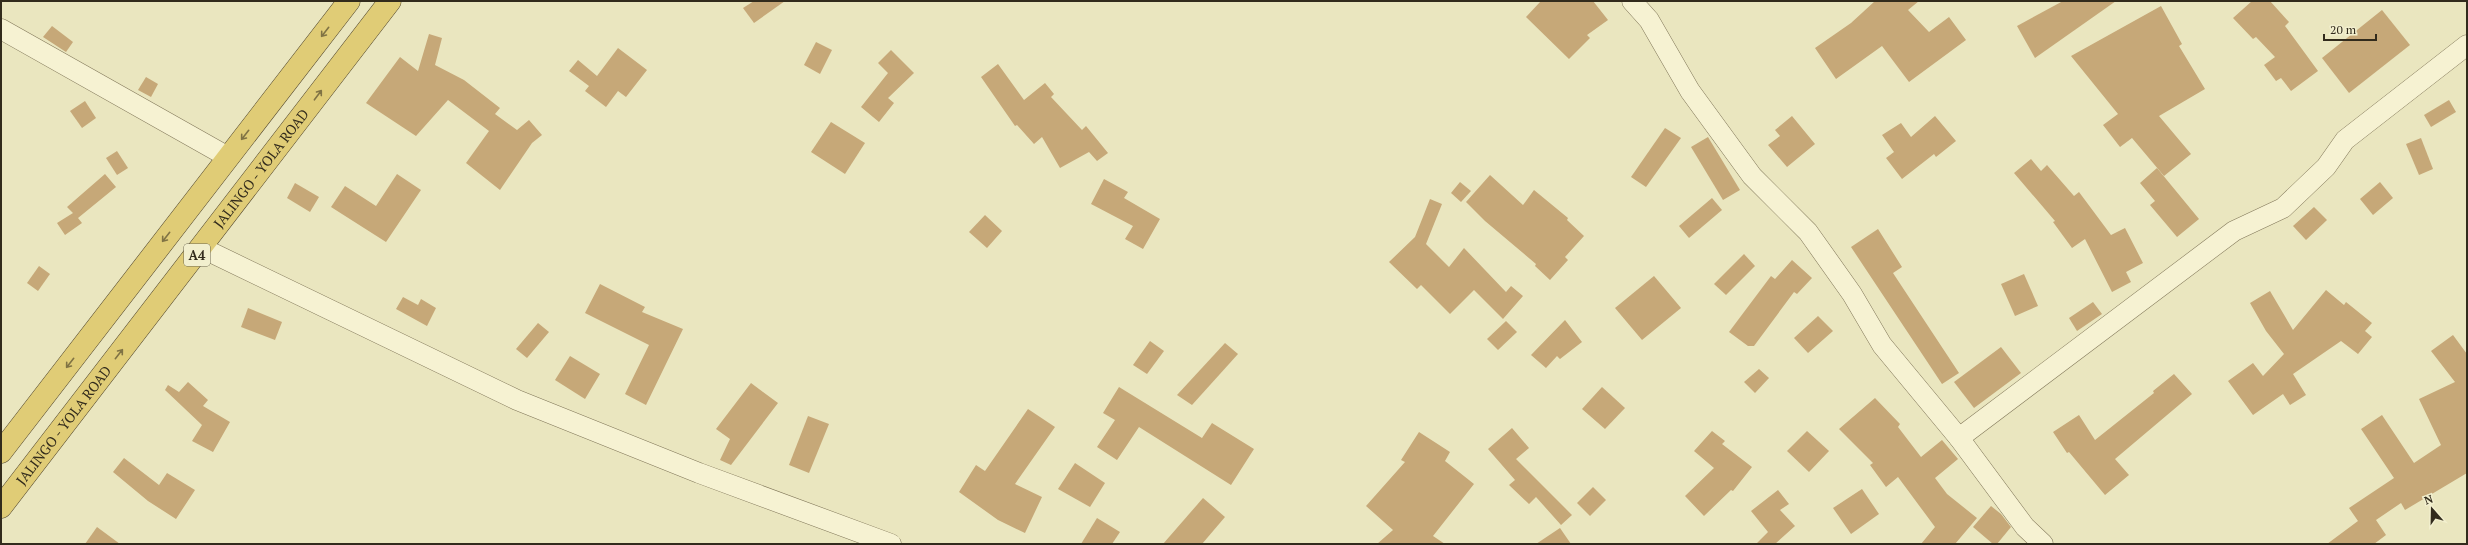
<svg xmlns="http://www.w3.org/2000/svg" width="2468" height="545" font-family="'PT Serif',serif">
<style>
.building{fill:#c6a878}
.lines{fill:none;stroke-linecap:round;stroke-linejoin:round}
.minor-casing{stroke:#817759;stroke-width:21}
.trunk-casing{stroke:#4f442d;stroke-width:23}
.minor{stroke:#f6f2d2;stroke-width:20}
.trunk{stroke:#e0cc76;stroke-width:22}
.oneway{stroke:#807344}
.labels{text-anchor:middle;stroke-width:3;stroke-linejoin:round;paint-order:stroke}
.shield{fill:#f2efce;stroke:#6c6651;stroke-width:1}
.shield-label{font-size:13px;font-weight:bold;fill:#322b1c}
.street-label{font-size:14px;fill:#322b1c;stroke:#f2efce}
</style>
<rect width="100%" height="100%" fill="#eae6bf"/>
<g class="building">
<polygon points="754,1 785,1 754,23 743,8"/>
<polygon points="1541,1 1593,1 1608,20 1587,35 1590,38 1569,59 1526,17"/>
<polygon points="1875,1 1919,1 1908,10 1929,32 1949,17 1966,40 1909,82 1882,46 1836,79 1815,48 1851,23"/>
<polygon points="2063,1 2116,1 2035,58 2017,26"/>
<polygon points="2252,1 2270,1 2289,22 2285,26 2318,71 2291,91 2281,78 2276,81 2264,65 2275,57 2256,37 2253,39 2233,18"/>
<polygon points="2161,6 2182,44 2179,46 2205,89 2159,116 2191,154 2164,176 2132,138 2120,147 2103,125 2118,114 2071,56"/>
<polygon points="2382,10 2410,45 2349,93 2322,58"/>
<polygon points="52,26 73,42 66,52 43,37"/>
<polygon points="429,34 442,38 435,65 464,80 500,108 495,114 517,130 529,120 542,135 532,143 500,190 466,163 489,131 448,100 416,136 366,103 400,57 418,71"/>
<polygon points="816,42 832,50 820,74 804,65"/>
<polygon points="618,48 647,70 626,97 618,91 606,107 585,91 589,86 569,71 578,60 597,76"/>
<polygon points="891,50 914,73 888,98 894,103 879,122 861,107 888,73 878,63"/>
<polygon points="998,64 1024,100 1045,83 1054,94 1051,97 1082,130 1086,126 1108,153 1097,161 1089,152 1060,168 1042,137 1034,144 1017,125 1015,126 981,77"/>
<polygon points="146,77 158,84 151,97 138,90"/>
<polygon points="2449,100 2456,112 2431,127 2424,115"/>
<polygon points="85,101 96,118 82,128 70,111"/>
<polygon points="1792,116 1815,144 1787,167 1768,145 1780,136 1775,130"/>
<polygon points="1935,116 1956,141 1936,157 1934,154 1902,179 1886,158 1894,152 1882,135 1901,123 1911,137"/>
<polygon points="831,122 865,143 845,174 811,152"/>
<polygon points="1665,128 1681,138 1646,187 1631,177"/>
<polygon points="1708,137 1740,190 1723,200 1691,147"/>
<polygon points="2421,138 2433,169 2419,175 2406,144"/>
<polygon points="117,151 128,168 117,175 106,158"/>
<polygon points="2031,159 2041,171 2047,165 2074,196 2079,192 2111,235 2125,228 2143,263 2126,272 2131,282 2112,292 2085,239 2072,248 2053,222 2055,221 2014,173"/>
<polygon points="2157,168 2199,219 2177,237 2150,205 2155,201 2140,183"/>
<polygon points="105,174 116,187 78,218 82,223 65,235 57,223 73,213 67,207"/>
<polygon points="397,174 421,190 386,242 331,207 345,186 376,206"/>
<polygon points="1490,175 1523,205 1534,190 1568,218 1567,220 1584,236 1565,257 1568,260 1550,280 1535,266 1536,264 1485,221 1466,202"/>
<polygon points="1104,179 1128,192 1124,198 1160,219 1143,249 1125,239 1133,226 1091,204"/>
<polygon points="1460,182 1471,191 1461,202 1451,193"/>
<polygon points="2380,182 2393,198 2373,215 2360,199"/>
<polygon points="295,183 319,197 310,212 287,198"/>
<polygon points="1712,198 1722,210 1689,238 1679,226"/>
<polygon points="1430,199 1442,204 1426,244 1449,267 1464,248 1506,292 1511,286 1523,296 1503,319 1474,290 1450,314 1421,285 1417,289 1389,262 1415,237"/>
<polygon points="2314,207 2327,220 2306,240 2293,226"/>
<polygon points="985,215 1002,231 987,248 969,232"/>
<polygon points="1878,229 1902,267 1893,273 1959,373 1942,384 1851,247"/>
<polygon points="1744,254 1755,266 1726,295 1714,284"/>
<polygon points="1792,260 1812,278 1797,294 1794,292 1754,346 1748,346 1729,332 1771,276 1775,279"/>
<polygon points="39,266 50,274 38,291 27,283"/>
<polygon points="2024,274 2038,306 2015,316 2001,284"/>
<polygon points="1654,276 1681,308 1642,340 1615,308"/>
<polygon points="600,284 645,307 642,312 683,329 646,405 625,394 649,345 585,313"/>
<polygon points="2326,290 2344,305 2346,302 2372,323 2365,331 2372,337 2358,354 2341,341 2293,374 2306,395 2290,405 2283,394 2253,415 2228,381 2253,363 2263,376 2284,354 2266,331 2250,303 2270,291 2293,330"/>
<polygon points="403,297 418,305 421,299 436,308 427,326 396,309"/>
<polygon points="2093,302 2102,314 2077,331 2069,318"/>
<polygon points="248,308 282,322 275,340 241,327"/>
<polygon points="1818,316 1833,331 1808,353 1794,338"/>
<polygon points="1565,320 1582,342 1560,359 1557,356 1546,368 1531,355"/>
<polygon points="1506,321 1517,332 1498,350 1487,339"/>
<polygon points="538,323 549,332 527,358 516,349"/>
<polygon points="2453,335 2467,354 2467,473 2405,510 2401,503 2376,520 2386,535 2374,544 2327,544 2358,521 2349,508 2394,478 2361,429 2382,415 2414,463 2441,445 2419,399 2455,382 2431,351"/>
<polygon points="1150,341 1164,351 1147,374 1133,365"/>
<polygon points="1225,343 1238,354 1192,405 1177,395"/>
<polygon points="2001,347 2021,373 1974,408 1954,382"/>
<polygon points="570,356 600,374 585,399 555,380"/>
<polygon points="1759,369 1769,378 1755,393 1744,382"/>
<polygon points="2174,374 2192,394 2115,459 2129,475 2105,495 2069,452 2067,453 2053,432 2079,415 2095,440 2154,393 2153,391"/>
<polygon points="188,382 208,400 203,406 230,422 213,452 192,441 202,425 165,390 168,385 179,392"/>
<polygon points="751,383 778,403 731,465 720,460 730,439 716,429"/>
<polygon points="1119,387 1202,438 1212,423 1254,449 1231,485 1139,427 1117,460 1097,447 1115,420 1103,413"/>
<polygon points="1602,387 1625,408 1605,429 1582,409"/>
<polygon points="1875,398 1900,424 1898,427 1921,457 1942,440 1958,459 1935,478 1947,494 1977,518 1955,544 1921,544 1935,527 1898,477 1886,487 1870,465 1873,463 1839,429"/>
<polygon points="1028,409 1055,427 1015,484 1042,497 1025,533 998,520 959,492 976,465 985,471"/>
<polygon points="808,416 829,424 809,473 789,465"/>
<polygon points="1512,428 1529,448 1516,459 1572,515 1561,525 1536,497 1529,504 1509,485 1515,480 1488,449"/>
<polygon points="1712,431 1725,441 1722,444 1752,467 1733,491 1731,490 1704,516 1685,496 1714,468 1694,451"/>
<polygon points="1807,431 1829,451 1809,472 1787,451"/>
<polygon points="1419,432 1450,452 1445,461 1474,484 1433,536 1445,544 1377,544 1393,530 1366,506 1405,462 1401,460"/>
<polygon points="124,458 159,485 167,473 195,490 176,519 148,501 113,472"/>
<polygon points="1075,463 1105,483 1090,507 1058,489"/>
<polygon points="1593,487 1606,500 1590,516 1577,503"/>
<polygon points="1862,489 1879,514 1851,534 1833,508"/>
<polygon points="1778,490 1789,504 1780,510 1795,526 1775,544 1756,544 1768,532 1751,511"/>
<polygon points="1203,498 1225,517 1202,544 1163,544"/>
<polygon points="1991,506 2001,514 2011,527 1997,544 1993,544 1973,527"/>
<polygon points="1097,518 1120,532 1112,544 1081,544"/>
<polygon points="97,527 120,544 85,544"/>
<polygon points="1560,528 1571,544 1536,544"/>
</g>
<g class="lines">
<defs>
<g id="minor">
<polyline points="1632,1 1649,20 1690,91 1752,176 1808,232 1852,294 1882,345 1959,438 2025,527 2043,544"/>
<polyline points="1,29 228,157"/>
<polyline points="202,248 517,400 699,473 891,544"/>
<polyline points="1959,438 2234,231 2283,208 2326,167 2345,140 2467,45"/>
</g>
<g id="trunk">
<polyline points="1,452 349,1"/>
<path id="s1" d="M1 507 390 1"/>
</g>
</defs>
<use href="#minor" class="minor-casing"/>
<use href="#trunk" class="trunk-casing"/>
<use href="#minor" class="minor"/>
<use href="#trunk" class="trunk"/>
</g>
<defs><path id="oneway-shaft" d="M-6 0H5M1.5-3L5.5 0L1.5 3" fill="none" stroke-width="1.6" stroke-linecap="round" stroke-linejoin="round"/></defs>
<g class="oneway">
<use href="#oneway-shaft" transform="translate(325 32) rotate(128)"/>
<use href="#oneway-shaft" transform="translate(318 95) rotate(-53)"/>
<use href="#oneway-shaft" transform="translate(245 135) rotate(128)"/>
<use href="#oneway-shaft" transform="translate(166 237) rotate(128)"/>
<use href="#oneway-shaft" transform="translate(119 354) rotate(-52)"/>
<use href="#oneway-shaft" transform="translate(70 363) rotate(128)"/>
</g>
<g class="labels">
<rect class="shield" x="184" y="244" width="26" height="22" rx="3"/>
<g class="shield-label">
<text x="197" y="260">A4</text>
</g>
<g class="street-label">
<text dy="5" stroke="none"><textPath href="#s1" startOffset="427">JALINGO - YOLA ROAD</textPath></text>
<text dy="5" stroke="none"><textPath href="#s1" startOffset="103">JALINGO - YOLA ROAD</textPath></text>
</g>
</g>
<rect width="2468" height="545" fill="none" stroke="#322b1c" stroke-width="4"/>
<g transform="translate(2432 509) rotate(340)" stroke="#f2efce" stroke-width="3" paint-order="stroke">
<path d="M0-3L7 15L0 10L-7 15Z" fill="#322b1c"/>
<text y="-6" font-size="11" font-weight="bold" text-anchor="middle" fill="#322b1c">N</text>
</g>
<path d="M2324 34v6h52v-6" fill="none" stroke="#322b1c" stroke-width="2"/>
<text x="2330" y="34" font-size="12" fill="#322b1c" stroke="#f2efce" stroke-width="3" paint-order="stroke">20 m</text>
</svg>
